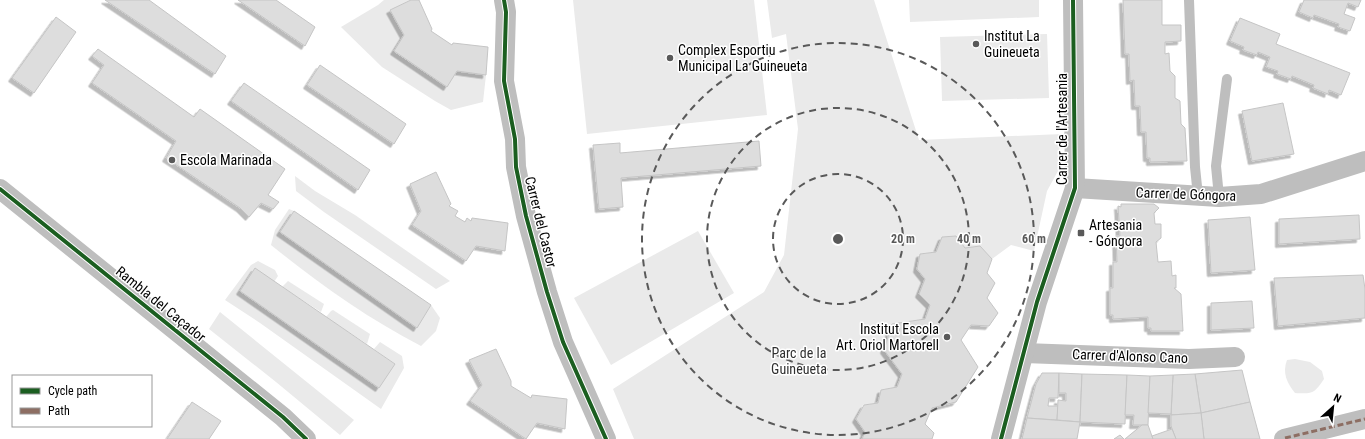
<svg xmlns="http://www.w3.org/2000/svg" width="1365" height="439" font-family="'Roboto Condensed',sans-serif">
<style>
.green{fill:#eaeaea}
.building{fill:#ddd;stroke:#c5c5c5;filter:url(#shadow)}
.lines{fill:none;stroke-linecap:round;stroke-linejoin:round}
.service{stroke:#bebebe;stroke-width:10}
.minor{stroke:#bebebe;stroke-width:20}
.quiet{stroke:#8d6e63;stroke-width:3;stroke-dasharray:6 3;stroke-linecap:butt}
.cycleway-casing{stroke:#fff;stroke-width:6}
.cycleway{stroke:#1b5e20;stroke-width:4}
.ring{fill:none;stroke:#595959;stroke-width:2;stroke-dasharray:7 5}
.poi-dot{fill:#595959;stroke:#fff;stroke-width:1.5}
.labels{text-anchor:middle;stroke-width:3;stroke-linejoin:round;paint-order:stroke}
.poi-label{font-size:14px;fill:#000;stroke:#fff;text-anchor:start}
.street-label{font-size:14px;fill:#000;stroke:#fff}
.park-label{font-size:14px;fill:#303030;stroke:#fff}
.centre{fill:#595959;stroke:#fff;stroke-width:2}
.ring-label{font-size:12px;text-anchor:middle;font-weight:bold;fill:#595959;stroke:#fff;stroke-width:3;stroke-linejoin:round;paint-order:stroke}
</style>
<defs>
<filter id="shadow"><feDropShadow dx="-3.5" dy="3.5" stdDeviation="0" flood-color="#0004"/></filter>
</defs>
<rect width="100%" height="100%" fill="#fff"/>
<g class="green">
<polygon points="384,0 411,0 390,10 404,35 394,52 447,87 457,71 486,75 483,102 451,110 435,101 382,67 341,27 378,5"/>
<polygon points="573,0 754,0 767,115 587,134"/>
<polygon points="767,0 874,0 919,140 1062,134 1058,157 1058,171 1047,191 1034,251 1011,245 992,259 980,246 965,248 956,236 942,237 936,252 920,254 917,269 925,279 920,294 930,305 925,319 892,324 884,350 902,374 897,387 881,390 878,403 863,405 856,419 865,432 862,439 634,439 613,389 764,292 784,255 798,129 786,34 772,38"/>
<polygon points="909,0 1039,0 1039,17 910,22"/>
<polygon points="1047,34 1049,98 942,101 940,37"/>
<polygon points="295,176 315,191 355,215 450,281 436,289 324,212 296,191"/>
<path d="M289 209 294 211 280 232 417 327 431 305 440 318 436 331 421 346C367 318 318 283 271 245L275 230Z"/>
<polygon points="698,231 734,293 611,365 574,298"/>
<polygon points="258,261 275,270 278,276 274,282 255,269 240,291 379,388 395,364 374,349 380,342 402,356 404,368 381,409 260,323 225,300 251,265"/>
<polygon points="288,281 324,304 321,312 282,287"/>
<polygon points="333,310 370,334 367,344 326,317 331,311"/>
<polygon points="220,312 354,420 340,435 276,382 209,329"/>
<path d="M1295 359 1310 362 1322 371 1324 379C1314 394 1312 394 1295 393 1287 383 1282 373 1287 360Z"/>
</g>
<g class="building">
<polygon points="105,0 149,0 226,56 215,74"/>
<polygon points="238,0 276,0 315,27 305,46"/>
<polygon points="411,0 419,0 432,29 431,31 452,45 453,43 488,47 486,75 457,71 447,87 394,51 404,35 390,10"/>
<polygon points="1123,0 1162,0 1162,25 1181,25 1181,41 1165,42 1165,54 1169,53 1170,71 1175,76 1175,98 1180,101 1181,124 1185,128 1187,161 1150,162 1150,158 1147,158 1146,132 1141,132 1140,106 1135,106 1134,80 1130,81 1129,54 1125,54"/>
<polygon points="1304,0 1361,0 1358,7 1348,3 1344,14 1355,18 1350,31 1338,27 1339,24 1314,15 1313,18 1299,12"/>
<polygon points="56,17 76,32 34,93 12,78"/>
<polygon points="1240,18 1280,34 1276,44 1350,73 1341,95 1329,90 1328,94 1313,88 1314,85 1292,76 1291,79 1277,74 1278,71 1266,67 1270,57 1258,52 1257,55 1243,50 1244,47 1230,41"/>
<polygon points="98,49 194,117 200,109 285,169 268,195 279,202 273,209 261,203 249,217 240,208 166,158 176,141 92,83 104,65 92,56"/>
<polygon points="320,65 406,124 394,144 307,85"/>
<polygon points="244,83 370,170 358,190 231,101"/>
<polygon points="1283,103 1294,154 1252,161 1242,111"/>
<polygon points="759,141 761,166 621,178 623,207 599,209 593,145 620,143 620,153"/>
<polygon points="436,172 451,204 449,206 458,211 455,216 465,222 467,218 471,221 472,218 508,223 505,251 476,246 466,261 412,225 421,211 410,184"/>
<polygon points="1121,204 1154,204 1159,208 1154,213 1155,224 1161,224 1161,238 1156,242 1158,262 1171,261 1172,276 1176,275 1176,288 1174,288 1181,294 1183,331 1151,331 1151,328 1148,328 1148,317 1113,319 1113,315 1110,315 1110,288 1113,288 1113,262 1117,262 1116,236 1120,236 1118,206 1121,207"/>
<polygon points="294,211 431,305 417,328 280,232"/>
<polygon points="1359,215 1360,239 1279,244 1279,219"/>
<polygon points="1250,217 1255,270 1211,273 1208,220"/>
<polygon points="956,236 965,248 980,246 992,259 987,273 995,283 987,298 998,313 989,326 971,325 961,340 978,367 956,402 932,408 925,424 934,433 932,439 862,439 865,432 856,419 864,405 878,403 881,390 897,387 902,374 884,350 892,324 925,319 930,305 919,294 925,279 917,269 920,254 936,252 942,237"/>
<polygon points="255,268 395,364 379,388 240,291"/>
<polygon points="1363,275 1365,289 1365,318 1278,326 1274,278"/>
<polygon points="1252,301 1254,328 1211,330 1211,303"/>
<polygon points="496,349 511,381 511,386 531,398 532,395 567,399 565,429 537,423 526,439 470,401 482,385 469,360"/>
<polygon points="1242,370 1250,402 1201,413 1195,374"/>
<polygon points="1042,373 1059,373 1058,398 1049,398 1048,406 1058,406 1057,420 1027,418 1036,384"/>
<polygon points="1059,373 1082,374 1080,422 1057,420 1058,400 1066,401 1066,393 1059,393"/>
<polygon points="1082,374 1127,375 1125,424 1080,422"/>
<polygon points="1195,374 1201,413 1171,415 1173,375"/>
<polygon points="1127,375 1150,376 1148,425 1133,425 1134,415 1125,415"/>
<polygon points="1173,375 1171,414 1148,413 1150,376"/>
<polygon points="192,402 221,421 209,439 167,439"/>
<polygon points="1250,402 1260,439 1204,439 1201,413"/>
<polygon points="1201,413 1204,439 1176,439 1171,426 1171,415"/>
<polygon points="1027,418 1080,422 1077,439 1022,439"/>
<polygon points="1142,425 1148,425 1153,439 1125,439"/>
<polygon points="1172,429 1176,439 1153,439 1152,436"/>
<polygon points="1120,435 1124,439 1114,439"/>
</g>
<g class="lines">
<g class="service">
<polyline points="1189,0 1195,167 1198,196"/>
<polyline points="1219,197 1216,166 1227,79"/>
</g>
<g class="minor">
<polyline points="504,0 506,12 504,81 515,139 516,167 526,216 547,292 563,342 606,439"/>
<polyline points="1075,188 1219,197 1261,194 1365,161"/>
<polyline points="0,189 283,417 306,439"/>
<polyline points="1024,353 1189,359 1235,357"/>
<polyline points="1001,439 1037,302 1075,188 1073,0"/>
<polyline points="1284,439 1365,419"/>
</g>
<polyline class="quiet" points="1285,438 1365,419"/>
<defs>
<g id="cycleway">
<polyline points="504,0 506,12 504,81 515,139 516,167 526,216 547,292 563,342 606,439"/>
<polyline points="0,189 283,417 306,439"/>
<polyline points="1001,439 1037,302 1075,188 1073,0"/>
</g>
</defs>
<use href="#cycleway" class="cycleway-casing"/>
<use href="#cycleway" class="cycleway"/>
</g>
<g class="ring">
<circle cx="838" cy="239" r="65"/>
<circle cx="838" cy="239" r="131"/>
<circle cx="838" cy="239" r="196"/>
</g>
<g class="poi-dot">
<circle cx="976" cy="44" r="4"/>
<circle cx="670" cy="58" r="4"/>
<circle cx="172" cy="160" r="4"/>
<rect x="1077" y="229" width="8" height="8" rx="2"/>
<circle cx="947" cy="337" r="4"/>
</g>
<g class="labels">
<g class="poi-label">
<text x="984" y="41">Institut La<tspan x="984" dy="16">Guineueta</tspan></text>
<text x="678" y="55">Complex Esportiu<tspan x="678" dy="16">Municipal La Guineueta</tspan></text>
<text x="180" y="165">Escola Marinada</text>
<text x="1089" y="230">Artesania<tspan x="1089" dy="16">- Góngora</tspan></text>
<text x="939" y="334" text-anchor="end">Institut Escola<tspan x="939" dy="16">Art. Oriol Martorell</tspan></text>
</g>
<g class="street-label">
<text transform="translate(1062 129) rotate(-90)" y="5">Carrer de l'Artesania</text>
<text transform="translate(1186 194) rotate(2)" y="5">Carrer de Góngora</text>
<text transform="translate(541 222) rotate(76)" y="5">Carrer del Castor</text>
<text transform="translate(161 304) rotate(39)" y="5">Rambla del Caçador</text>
<text transform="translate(1130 356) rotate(2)" y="5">Carrer d'Alonso Cano</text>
</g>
<g class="park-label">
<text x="799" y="358">Parc de la<tspan x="799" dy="16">Guineueta</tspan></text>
</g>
</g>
<circle cx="838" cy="239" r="6" class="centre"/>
<g class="ring-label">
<text x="903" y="243">20 m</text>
<text x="969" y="243">40 m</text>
<text x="1034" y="243">60 m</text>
</g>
<rect x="12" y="375" width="140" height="52" fill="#ffffff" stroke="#999999"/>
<rect x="20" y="388" width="20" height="6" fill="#1b5e20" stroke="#999999"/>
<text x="48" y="395" font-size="12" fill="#000000">Cycle path</text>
<rect x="20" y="408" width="20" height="6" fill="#8d6e63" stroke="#999999"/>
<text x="48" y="415" font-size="12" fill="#000000">Path</text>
<g transform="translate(1333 407) rotate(27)" stroke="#ffffff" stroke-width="3" paint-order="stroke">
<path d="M0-3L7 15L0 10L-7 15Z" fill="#000000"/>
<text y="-6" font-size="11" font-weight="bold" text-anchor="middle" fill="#000000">N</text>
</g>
</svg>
